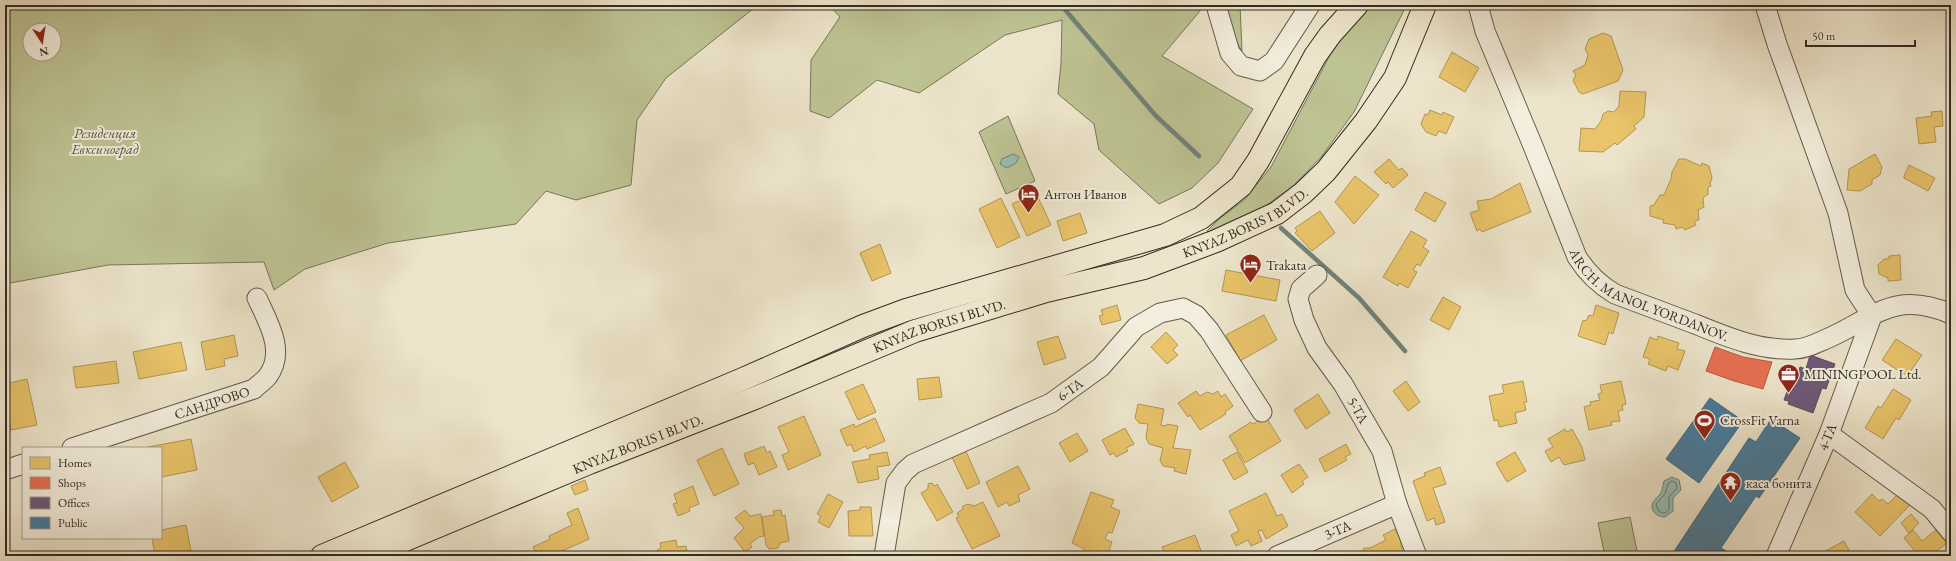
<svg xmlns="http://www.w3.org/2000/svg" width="1956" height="561" font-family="'EB Garamond',serif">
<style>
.green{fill:#bec393;stroke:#78775a;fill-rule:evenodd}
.water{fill:#99bfb7;stroke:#70847b}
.homes{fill:#e9c46a;stroke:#b29654}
.shops{fill:#e76f51;stroke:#b15b43}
.offices{fill:#6d597a;stroke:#5c4b60}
.public{fill:#457b9d;stroke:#406378}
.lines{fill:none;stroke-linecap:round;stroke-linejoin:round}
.shore{stroke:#66756c;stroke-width:1}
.stream{stroke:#70847b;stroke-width:4.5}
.minor-casing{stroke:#625a4c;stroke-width:21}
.highway-casing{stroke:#332b22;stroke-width:24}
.minor{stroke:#f3eedd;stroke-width:19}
.highway{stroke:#ede5cb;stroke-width:22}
.labels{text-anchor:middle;stroke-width:4;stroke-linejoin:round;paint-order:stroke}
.park-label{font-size:14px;font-style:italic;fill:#56513e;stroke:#f3eedd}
.poi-label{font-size:14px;fill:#332b22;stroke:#f3eedd;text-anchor:start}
.street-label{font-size:14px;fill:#332b22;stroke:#f3eedd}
</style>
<rect width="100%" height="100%" fill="#ede5cb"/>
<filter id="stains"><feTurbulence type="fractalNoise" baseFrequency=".005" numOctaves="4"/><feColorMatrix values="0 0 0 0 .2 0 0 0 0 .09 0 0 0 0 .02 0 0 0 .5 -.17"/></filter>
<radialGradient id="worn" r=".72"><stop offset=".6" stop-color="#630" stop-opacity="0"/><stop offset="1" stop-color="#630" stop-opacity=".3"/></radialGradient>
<g class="green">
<path d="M5 5H765L754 8 666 78 637 120 631 185 576 200 546 191 516 224 388 243 305 269 274 290 264 262 108 265 5 284ZM30 30H54V54H30Z"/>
<polygon points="829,5 1205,5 1162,56 1253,109 1218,163 1192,188 1159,204 1099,150 1094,124 1058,94 1061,63 1062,20 1005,35 919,93 877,80 829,118 810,111 811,60 840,17"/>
<polygon points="1214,5 1240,5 1242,51"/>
<polygon points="1371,5 1406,6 1354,112 1322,156 1294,185 1260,210 1210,234 1207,231 1219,219 1244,200 1271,167 1329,57 1342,38"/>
<polygon points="1008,116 1035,181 1006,194 979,132"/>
<polygon points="1630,517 1638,556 1605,556 1598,523"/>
</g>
<g class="water">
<polygon points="1013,154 1019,157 1016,163 1007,168 1000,164 1002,159"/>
<path d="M1672 477 1679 480 1681 490 1673 498V511L1665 517C1661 517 1657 516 1654 512 1647 502 1660 498 1662 490 1663 487 1663 484 1664 481Z"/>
</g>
<g class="homes">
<polygon points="1603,33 1611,36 1623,70 1618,81 1583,94 1579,92 1573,80 1576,75 1573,71 1585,65 1588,55 1585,49 1589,39"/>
<polygon points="1452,52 1479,68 1465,92 1439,77"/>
<polygon points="1620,91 1646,92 1644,117 1634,126 1636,129 1617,145 1615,143 1603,152 1579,151 1581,128 1595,129 1601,121 1603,114 1608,111 1614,112 1619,106"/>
<polygon points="1430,110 1442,115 1443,112 1454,117 1446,134 1439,131 1436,136 1426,132 1421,124 1425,114 1428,115"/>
<polygon points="1942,111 1943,126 1934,127 1936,142 1919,144 1916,118 1932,116 1931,112"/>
<polygon points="1875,154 1882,167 1880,175 1872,180 1872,184 1860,191 1847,190 1849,169"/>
<polygon points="1389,159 1399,170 1402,168 1408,175 1393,188 1388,182 1386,184 1374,172"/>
<polygon points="1679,159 1685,159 1701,166 1702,163 1709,166 1712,178 1710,183 1711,186 1708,187 1708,194 1703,198 1704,207 1698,210 1699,220 1694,221 1696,225 1685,230 1682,227 1676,229 1675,225 1663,223 1664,220 1650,216 1650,206 1654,205 1660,195 1664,195 1671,179 1672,172"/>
<polygon points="1909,165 1935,178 1928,191 1904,178 1904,176"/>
<polygon points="1355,176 1379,195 1354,224 1335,202"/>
<polygon points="1520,183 1531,212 1482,232 1480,229 1477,231 1470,213 1479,210 1477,201 1491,199"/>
<polygon points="1425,192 1446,203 1435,222 1415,210"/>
<polygon points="1036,193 1051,225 1027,236 1012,204"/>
<polygon points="1001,198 1020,237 997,248 979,209"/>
<polygon points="1320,211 1335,233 1312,251 1295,233 1297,231 1295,228"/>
<polygon points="1080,213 1087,233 1063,241 1057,221"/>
<polygon points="1411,231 1427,240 1423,247 1429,251 1420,266 1417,264 1413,270 1417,272 1408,288 1399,283 1398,286 1383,277"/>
<polygon points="880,244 891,273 872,281 860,253"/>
<polygon points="1900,255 1901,280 1888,281 1888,278 1879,274 1878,265 1884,259 1889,259 1889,256"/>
<polygon points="1226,270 1280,280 1276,301 1222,291"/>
<polygon points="1443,297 1461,307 1449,330 1430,320"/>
<polygon points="1117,305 1121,320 1102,325 1099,316 1103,315 1101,310"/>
<polygon points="1596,305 1619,313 1613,334 1609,332 1605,345 1578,336 1583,320 1586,321 1589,315 1593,316"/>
<polygon points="1264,315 1277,340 1240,361 1226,335"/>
<polygon points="1166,332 1178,345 1173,350 1178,355 1167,364 1151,347"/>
<polygon points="234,335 238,356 224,359 225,366 206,370 201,342"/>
<polygon points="1058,336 1066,358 1044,365 1037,342"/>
<polygon points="1658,336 1679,343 1677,349 1685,351 1678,370 1668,366 1666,371 1648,364 1650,359 1643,357 1650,337 1657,340"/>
<polygon points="1896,339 1922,355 1907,376 1882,360"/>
<polygon points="181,342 187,370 139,379 133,352"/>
<polygon points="116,361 119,383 76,388 73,367"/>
<polygon points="939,377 942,397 919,400 917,379"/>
<polygon points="27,379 37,425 11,430 5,401 5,384"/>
<polygon points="1406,381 1420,402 1408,411 1393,391"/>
<polygon points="1523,381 1527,402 1524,402 1526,410 1515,413 1517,423 1499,427 1498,420 1494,421 1489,396 1504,393 1502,385"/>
<polygon points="1621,381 1626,404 1622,405 1623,410 1618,411 1620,421 1611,422 1612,425 1589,430 1584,407 1591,405 1590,402 1600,400 1598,394 1602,393 1600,385"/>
<polygon points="863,384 876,412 858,420 845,392"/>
<polygon points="1893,389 1911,400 1899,420 1896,418 1883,439 1865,428 1878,406 1881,408"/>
<polygon points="1196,391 1200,396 1207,392 1213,394 1218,391 1221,397 1225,394 1233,406 1225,412 1226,414 1200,430 1190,415 1188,417 1178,403"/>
<polygon points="1318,394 1330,413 1306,429 1294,410"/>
<polygon points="1138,404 1164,409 1161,425 1166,426 1167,424 1178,426 1173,448 1191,450 1186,474 1174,471 1175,468 1163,466 1160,460 1163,448 1149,444 1146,438 1148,424 1139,423 1135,418"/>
<polygon points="804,416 821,455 788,470 782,455 789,452 778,427"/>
<polygon points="875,418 885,441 867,449 866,446 854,452 851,444 847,446 840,430 854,424 855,427"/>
<polygon points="1263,418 1267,419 1281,441 1245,463 1229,436 1251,422 1253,424"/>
<polygon points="1125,428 1134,444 1126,448 1128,451 1116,457 1114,453 1110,455 1102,440"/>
<polygon points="1565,429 1567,432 1572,429 1582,447 1585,460 1564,465 1559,457 1551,462 1545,451 1553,447 1548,439"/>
<polygon points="1077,433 1088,451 1070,462 1059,443"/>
<polygon points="191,439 197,470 161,477 161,448 148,447"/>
<polygon points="1346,444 1351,454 1345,457 1347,460 1325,472 1319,459"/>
<polygon points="764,446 767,453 770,451 777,467 759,475 754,463 748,465 744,454"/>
<polygon points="722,448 739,484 714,496 697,460"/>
<polygon points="965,449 980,483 967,489 951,455"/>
<polygon points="887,452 890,465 877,467 879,479 858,483 852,462 870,459 869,455"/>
<polygon points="1237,452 1248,472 1234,480 1223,460"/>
<polygon points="1515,452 1526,471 1507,482 1496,463"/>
<polygon points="345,462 359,487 332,502 318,477"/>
<polygon points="1299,464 1308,477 1302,481 1304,484 1292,493 1281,475"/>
<polygon points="1018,466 1030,489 1018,495 1020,501 1009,506 1007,502 998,507 986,482"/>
<polygon points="1440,467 1446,484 1433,488 1445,522 1436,525 1434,518 1427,521 1413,481 1425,476 1424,473"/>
<polygon points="585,480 588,490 575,495 571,486"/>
<polygon points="932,483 935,486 937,484 953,512 937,521 921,493 928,489 928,484"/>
<polygon points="693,486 699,504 689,508 690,511 678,516 673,504 677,503 674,494"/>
<polygon points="1091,492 1114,500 1111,507 1120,511 1112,533 1108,532 1105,539 1112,542 1107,556 1085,556 1082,555 1084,549 1072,543"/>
<polygon points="1266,493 1277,516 1282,514 1288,526 1266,539 1262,530 1258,531 1262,541 1251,546 1248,540 1236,546 1231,535 1239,531 1229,511"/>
<polygon points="828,494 843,502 829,528 818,522 821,516 817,514"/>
<polygon points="1872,494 1879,501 1882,499 1888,504 1898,494 1910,505 1880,536 1855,512"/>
<polygon points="983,502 1000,536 972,549 956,518 959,517 957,513 962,510 963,506 968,504 974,506"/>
<polygon points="860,507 871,507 873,536 849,536 848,511 860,510"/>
<polygon points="578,508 589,539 551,556 537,556 533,547 550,539 549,536 572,525 567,513"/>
<polygon points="745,510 750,516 761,514 764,536 759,537 750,544 752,547 745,552 734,538 744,528 735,518"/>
<polygon points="781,510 782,516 785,515 789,541 780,543 778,548 769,549 766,545 762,517 774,515 773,511"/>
<polygon points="1911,514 1919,523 1909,533 1901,523"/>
<polygon points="186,525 192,556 155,556 152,538 161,538 161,530"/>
<polygon points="1395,529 1400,539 1403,556 1361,556 1364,548 1370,548 1386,540 1383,535"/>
<polygon points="1913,530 1922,541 1936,530 1947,543 1931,556 1919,556 1904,538"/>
<polygon points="1195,535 1203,556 1166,556 1162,547"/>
<polygon points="676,540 677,547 686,546 688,556 651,556 661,547 660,543"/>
<polygon points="1844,541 1852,556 1819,556 1818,555"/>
</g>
<polygon class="shops" points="1715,347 1743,357 1772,362 1763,389 1734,381 1706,371"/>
<polygon class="offices" points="1810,355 1835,364 1826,389 1822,388 1813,413 1788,404 1789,401 1784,400 1793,375 1797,376 1800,367 1806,369"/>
<g class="public">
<polygon points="1710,398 1743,421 1699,483 1666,459"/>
<polygon points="1771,419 1800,438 1759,498 1756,496 1721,548 1726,551 1723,556 1671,556 1749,438 1756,442"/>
</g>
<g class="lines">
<path class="shore" d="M1672 481 1676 483 1677 488 1669 497V509C1666 514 1662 514 1658 510L1656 504 1665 494 1668 484Z"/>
<g class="stream">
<polyline points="1061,5 1156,116 1199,156"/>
<polyline points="1281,228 1359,298 1405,351"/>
</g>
<defs>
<g id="minor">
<polyline points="1216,5 1230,53 1241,66 1260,71 1274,61 1310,5"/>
<path id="s1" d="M1478 5 1485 31 1533 146 1577 257C1587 273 1598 284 1615 294 1642 304 1668 314 1695 324 1727 337 1760 351 1795 349 1805 349 1815 344 1824 340 1874 319 1892 289 1951 314"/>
<polyline points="1765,5 1777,44 1838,213 1855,290 1872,316 1829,434 1776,556"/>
<path id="s2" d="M1317 275 1301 289 1298 299 1304 320 1317 348 1343 384 1382 451 1397 504 1417 556"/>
<polyline points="1829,434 1932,509 1951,532"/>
<path id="s3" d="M72 448 254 389C258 385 264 381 268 376 286 351 268 322 257 298"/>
<polyline points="5,470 23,464"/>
<path id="s4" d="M884 556 896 483 905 471 913 464 1051 403 1101 367 1136 327 1160 313 1183 308 1196 315 1209 330 1262 412"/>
<path id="s5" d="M1277 556 1397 504"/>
</g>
<g id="highway">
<polyline points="322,556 743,379 863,326 906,310 1165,235 1201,218 1241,186 1258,161 1315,56 1330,35 1357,5"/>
<path id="s6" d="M367 556 589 463 755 398 915 331 1046 291 1144 268 1216 241 1277 213 1303 193 1326 171 1366 121 1395 78 1425 5"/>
</g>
</defs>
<use href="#minor" class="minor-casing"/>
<use href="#highway" class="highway-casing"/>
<use href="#minor" class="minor"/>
<use href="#highway" class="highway"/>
</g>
<defs>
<symbol id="hotel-pin" viewBox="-11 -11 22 30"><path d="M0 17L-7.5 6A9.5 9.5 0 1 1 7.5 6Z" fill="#8f2418" stroke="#f3eedd"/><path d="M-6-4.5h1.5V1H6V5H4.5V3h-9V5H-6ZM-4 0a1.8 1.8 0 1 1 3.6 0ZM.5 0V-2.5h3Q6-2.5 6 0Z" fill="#fff"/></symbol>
<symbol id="office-pin" viewBox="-11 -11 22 30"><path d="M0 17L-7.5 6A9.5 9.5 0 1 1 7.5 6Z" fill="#8f2418" stroke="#f3eedd"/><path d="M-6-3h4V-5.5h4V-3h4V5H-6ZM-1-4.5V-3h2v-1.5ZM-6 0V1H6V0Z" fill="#fff"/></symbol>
<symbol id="stadium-pin" viewBox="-11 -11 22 30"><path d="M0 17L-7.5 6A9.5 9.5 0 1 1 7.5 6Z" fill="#8f2418" stroke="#f3eedd"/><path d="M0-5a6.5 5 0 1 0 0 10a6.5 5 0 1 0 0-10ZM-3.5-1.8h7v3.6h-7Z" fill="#fff"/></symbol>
<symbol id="temple-pin" viewBox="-11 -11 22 30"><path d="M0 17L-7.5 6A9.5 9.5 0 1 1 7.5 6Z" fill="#8f2418" stroke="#f3eedd"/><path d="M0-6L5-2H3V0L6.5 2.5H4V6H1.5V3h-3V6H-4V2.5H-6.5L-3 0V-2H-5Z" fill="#fff"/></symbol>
</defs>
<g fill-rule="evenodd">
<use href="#hotel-pin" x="1016" y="182" width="25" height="34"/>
<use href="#hotel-pin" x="1238" y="252" width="25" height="34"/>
<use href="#office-pin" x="1776" y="362" width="25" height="34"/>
<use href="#stadium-pin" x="1692" y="408" width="25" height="34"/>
<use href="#temple-pin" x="1718" y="470" width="25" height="34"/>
</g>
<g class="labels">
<g class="park-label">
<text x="105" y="138">Резиденция<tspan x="105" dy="16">Евксиноград</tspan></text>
</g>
<g class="poi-label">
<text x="1044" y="199">Антон Иванов</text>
<text x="1266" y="270">Trakata</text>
<text x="1804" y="379">MININGPOOL Ltd.</text>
<text x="1720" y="425">CrossFit Varna</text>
<text x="1746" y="488">каса бонита</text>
</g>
<g class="street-label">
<text dy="5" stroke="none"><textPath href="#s6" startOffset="941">KNYAZ BORIS I BLVD.</textPath></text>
<text dy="5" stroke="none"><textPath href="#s1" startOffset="354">ARCH. MANOL YORDANOV.</textPath></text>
<text dy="5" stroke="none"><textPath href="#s6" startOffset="617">KNYAZ BORIS I BLVD.</textPath></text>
<text dy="5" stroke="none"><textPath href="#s4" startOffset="274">6-ТА</textPath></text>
<text dy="5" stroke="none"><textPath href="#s3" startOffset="147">САНДРОВО</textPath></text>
<text dy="5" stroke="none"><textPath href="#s2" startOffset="159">5-ТА</textPath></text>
<text transform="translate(1827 437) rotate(-68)" y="5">4-ТА</text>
<text dy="5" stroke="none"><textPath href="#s6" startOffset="293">KNYAZ BORIS I BLVD.</textPath></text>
<text dy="5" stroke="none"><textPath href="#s5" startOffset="66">3-ТА</textPath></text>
</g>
</g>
<rect width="1956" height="561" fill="none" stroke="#ede5cb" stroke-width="20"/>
<rect x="6" y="6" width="1944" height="549" fill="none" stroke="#332b22" stroke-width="2"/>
<rect x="10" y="10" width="1936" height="541" fill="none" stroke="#332b22"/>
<rect x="22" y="447" width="140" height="92" fill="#f3eedd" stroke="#a6a092"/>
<rect x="30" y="457" width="20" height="12" fill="#e9c46a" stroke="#a6a092"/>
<text x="58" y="467" font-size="12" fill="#332b22">Homes</text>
<rect x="30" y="477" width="20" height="12" fill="#e76f51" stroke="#a6a092"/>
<text x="58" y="487" font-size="12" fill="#332b22">Shops</text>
<rect x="30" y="497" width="20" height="12" fill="#6d597a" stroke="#a6a092"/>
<text x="58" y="507" font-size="12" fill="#332b22">Offices</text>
<rect x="30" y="517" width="20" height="12" fill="#457b9d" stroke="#a6a092"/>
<text x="58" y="527" font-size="12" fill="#332b22">Public</text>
<g transform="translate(42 42) rotate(168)"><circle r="19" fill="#f3eedd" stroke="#a6a092"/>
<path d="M0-3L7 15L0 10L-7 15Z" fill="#8f2418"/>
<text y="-6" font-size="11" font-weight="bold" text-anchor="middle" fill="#332b22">N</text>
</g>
<path d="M1806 40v6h109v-6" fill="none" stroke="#332b22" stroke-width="2"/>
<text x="1812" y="40" font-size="12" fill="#332b22" stroke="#f3eedd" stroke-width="3" paint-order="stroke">50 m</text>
<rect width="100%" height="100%" filter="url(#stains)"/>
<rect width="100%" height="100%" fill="url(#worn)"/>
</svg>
